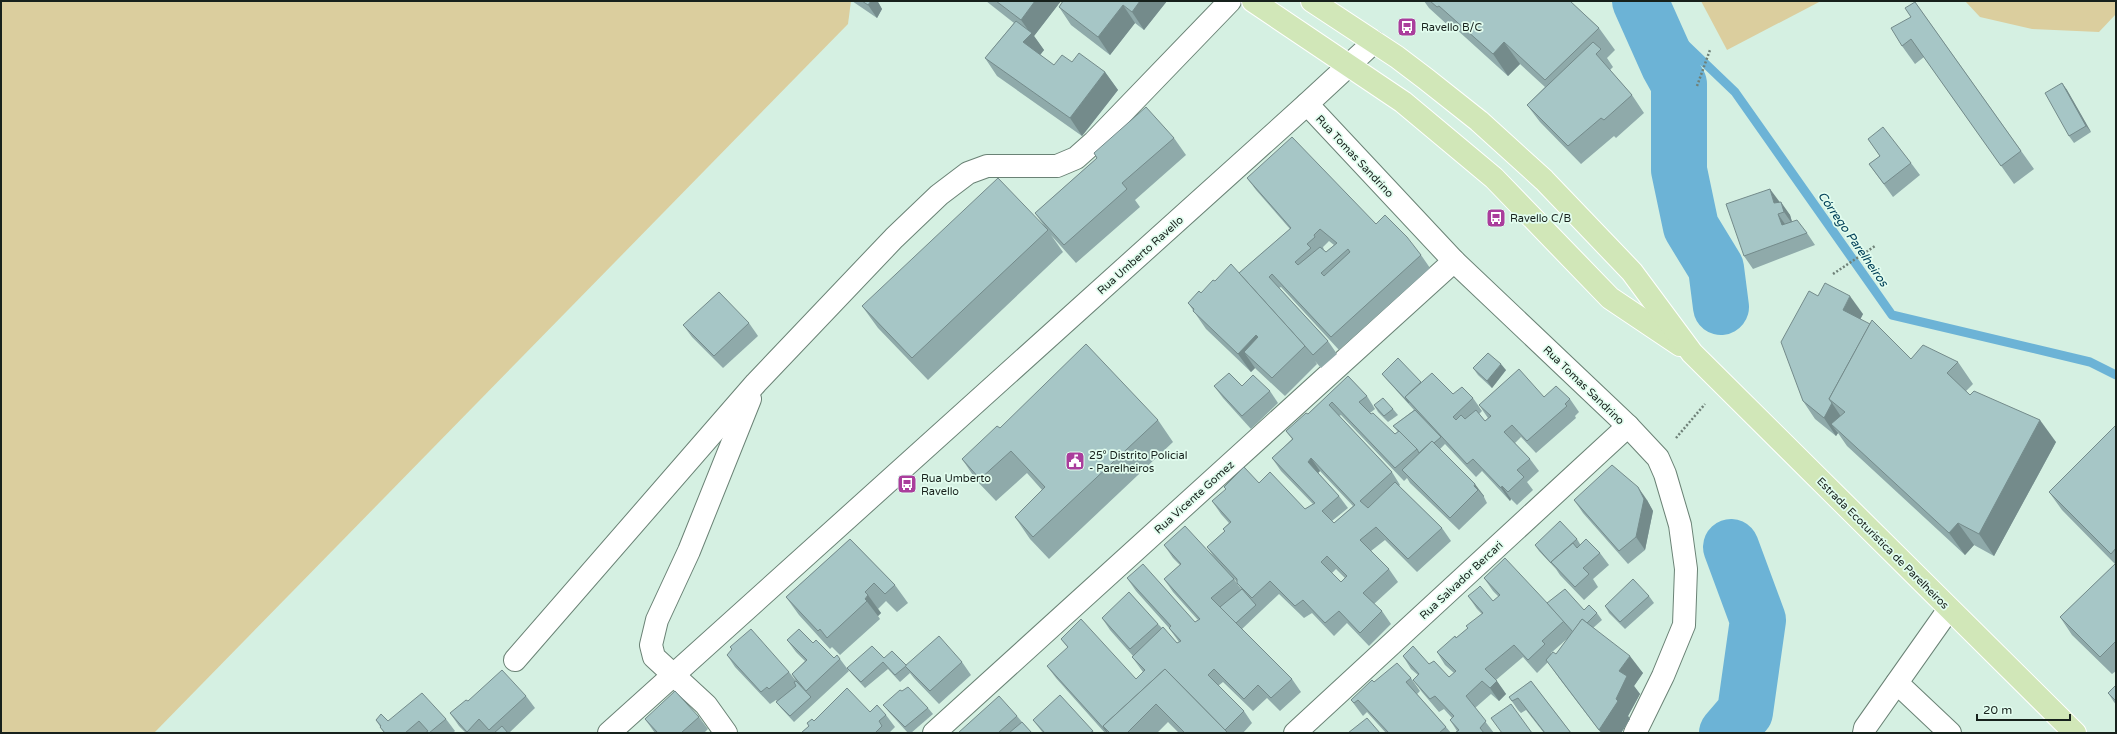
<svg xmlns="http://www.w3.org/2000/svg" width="2117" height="734" font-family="'Varela Round',sans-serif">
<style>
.green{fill:#dbce9e}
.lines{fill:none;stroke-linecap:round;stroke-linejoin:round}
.stream{stroke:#6cb3d6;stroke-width:9}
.river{stroke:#6cb3d6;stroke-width:56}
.minor-casing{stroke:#6a8275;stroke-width:24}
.major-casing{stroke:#fff;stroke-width:24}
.path{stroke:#6f8178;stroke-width:2.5;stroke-dasharray:2 2;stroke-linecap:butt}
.minor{stroke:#fff;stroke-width:22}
.major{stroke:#d1e7b8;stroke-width:22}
.wall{fill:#8faaaa;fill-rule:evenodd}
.shaded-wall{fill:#748b8b}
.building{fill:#a6c6c6;stroke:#748b8b;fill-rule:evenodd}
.labels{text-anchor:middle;stroke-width:3.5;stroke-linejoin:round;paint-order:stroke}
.poi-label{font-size:11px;fill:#17211c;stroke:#e2fdef;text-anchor:start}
.street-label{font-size:11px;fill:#17211c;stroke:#e2fdef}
.water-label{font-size:12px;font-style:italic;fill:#004058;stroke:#e2fdef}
</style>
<rect width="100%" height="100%" fill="#d5f0e2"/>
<g class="green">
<polygon points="1,1 851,1 848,24 154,733 4,733 1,731"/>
<polygon points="1701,1 1821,1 1727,50"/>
<polygon points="1965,1 2116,1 2116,14 2099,32 2032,29 1980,17"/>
</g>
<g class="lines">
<polyline class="stream" points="1642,3 1735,92 1892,315 2090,362 2116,375"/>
<g class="river">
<polyline points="1640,1 1669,66 1679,84 1679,170 1691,227 1716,268 1721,307"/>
<polyline points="1727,733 1745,712 1758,620 1731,547"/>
</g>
<defs>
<g id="minor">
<polyline points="1307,104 1454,261 1628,426 1658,458 1665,474 1680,525 1686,569 1684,625 1663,676 1635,733"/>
<polyline points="515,660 756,383 894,238 939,195 968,173 987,166 1057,166 1076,158 1094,142 1230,1"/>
<polyline points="1897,683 1950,733"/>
<polyline points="609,733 1307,104 1374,42"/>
<polyline points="726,733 706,705 654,657 651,645 657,620 689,551 750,399"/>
<polyline points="934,733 1454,261"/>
<polyline points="1295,733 1628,426"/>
<polyline points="1864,733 1865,728 1949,609"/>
</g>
<g id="major">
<polyline points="1253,1 1403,102 1494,178 1610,298 1680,345"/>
<polyline points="1312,1 1397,57 1426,79 1479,121 1544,180 1632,272 1692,353 2075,733"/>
</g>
</defs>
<use href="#minor" class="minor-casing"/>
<use href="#major" class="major-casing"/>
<g class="path">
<polyline points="1697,86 1710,50"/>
<polyline points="1833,274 1875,246"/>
<polyline points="1676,438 1705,404"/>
</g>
<use href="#minor" class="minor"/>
<use href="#major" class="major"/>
</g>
<g class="wall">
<polygon points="852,1 878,1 878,2 882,9 877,18"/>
<polygon points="986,1 1061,1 1034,36 1044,50 1040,55 1054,65 1072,62 1105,72 1118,90 1082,136 997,76 985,58 1014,23"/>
<polygon points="1063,1 1167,1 1144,30 1135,23 1110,55 1071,25 1059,7"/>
<polygon points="1424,1 1570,1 1599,28 1615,50 1607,58 1613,67 1610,70 1632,95 1644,113 1616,138 1614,136 1581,164 1540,122 1527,105 1545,87 1520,64 1508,76 1455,28 1452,29 1429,8"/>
<polygon points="1915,2 2034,169 2014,184 1924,57 1915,64 1902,46"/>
<polygon points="2062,83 2067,90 2091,132 2074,143 2069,136"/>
<polygon points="1174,138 1186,155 1135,200 1140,207 1076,263 1051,235 1063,252 928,380 878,328 862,306 1045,227 1035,213 1097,158 1094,153"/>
<polygon points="1868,139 1911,163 1920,175 1893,197 1869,164 1880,156"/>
<path d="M1247 178 1376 224 1421 255 1430 268 1339 350 1281 287 1279 288 1328 341 1337 354 1321 368 1315 361 1317 364 1285 396 1257 370 1255 368 1251 372 1206 329 1188 303 1201 293 1215 281 1239 273 1290 229 1256 190ZM1329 241 1334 245 1326 252 1324 250 1323 247Z"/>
<polygon points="1779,201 1790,215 1792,222 1807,233 1815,245 1753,269 1744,256"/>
<polygon points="1818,296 1863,314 1860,319 1911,359 1958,362 1973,384 1966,391 1970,395 2056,442 1994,556 1974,545 1965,555 1847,446 1838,433 1836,436 1815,419 1803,401"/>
<polygon points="749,323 758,336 723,368 692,337 683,325"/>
<polygon points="1473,368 1506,370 1492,388 1478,375"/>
<path d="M1382 374 1421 382 1453 394 1473 398 1482 411 1479 414 1485 421 1488 418 1479 405 1544 397 1570 399 1579 412 1575 416 1576 418 1536 453 1521 437 1515 443 1530 459 1539 471 1527 482 1533 490 1517 505 1511 499 1510 501 1482 471 1476 477 1445 444 1440 449 1484 496V497L1487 503 1459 530 1410 483 1407 478 1404 481 1341 415 1339 416 1392 472 1400 485 1399 486 1442 528 1451 541 1417 572 1385 540 1371 551 1389 569 1398 582 1374 604 1382 611 1391 624 1369 646 1347 623 1334 636 1312 613 1304 618 1279 594 1242 629 1292 679 1301 692 1280 711 1267 698 1253 711 1223 682 1218 686 1244 711 1252 723 1243 733H1179L1168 722 1157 733H1105L1056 678 1047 666 1068 648 1061 639 1136 679 1143 672 1132 657 1133 656 1110 630 1102 618 1158 624 1177 643 1179 642 1169 628 1136 591 1127 578 1195 622 1198 620 1173 592 1164 579 1180 565 1173 558 1164 545 1234 579 1241 589 1237 582 1216 560 1207 547 1225 531 1223 529 1229 523 1221 514 1212 501 1259 483 1305 509 1313 504 1281 471 1272 458 1292 439 1286 431 1308 414 1348 376 1367 396 1375 409 1370 413 1395 434 1398 432 1393 426 1414 410 1387 380ZM1320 471 1353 506 1334 523 1332 521 1348 508 1339 496 1318 473ZM1336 569 1345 578 1341 582 1332 573Z"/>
<polygon points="1214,386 1242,386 1270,391 1278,403 1251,429 1223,398"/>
<polygon points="1374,405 1393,409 1398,415 1388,422 1378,412"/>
<polygon points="1158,420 1173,442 1049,559 1030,539 1015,517 1042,490 1027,473 996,501 977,481 962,459 1000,428"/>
<polygon points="2116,425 2116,671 2112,674 2072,635 2060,617 2115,564 2062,510 2049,492"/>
<polygon points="1574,500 1647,500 1653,511 1645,550 1628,564 1583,513"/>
<polygon points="850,539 895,585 908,603 897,612 886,601 878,609 881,613 878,616 880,619 840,655 832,647 830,649 799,615 786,597"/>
<polygon points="1577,539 1580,544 1600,553 1609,565 1593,579 1598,587 1584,600 1560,575 1556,569 1539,551 1535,545"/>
<path d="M1484 578 1547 603 1584 610 1597 613 1602 620 1593 628 1643 673 1634 686 1640 694 1628 716 1630 719 1621 733H1601L1559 678 1548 662 1537 673 1523 657 1496 680 1506 694 1499 701 1491 694 1475 708 1494 733H1455L1457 731 1450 720 1452 718 1444 709 1439 712 1422 692 1413 680 1418 675 1411 669 1403 656 1429 664 1449 677 1454 673 1445 665 1437 652 1456 638 1468 628 1482 614 1477 609 1468 596 1493 601 1499 597 1493 591ZM1568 638 1556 654H1551V653Z"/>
<polygon points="1649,596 1654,603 1625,629 1609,613 1605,606"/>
<polygon points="787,640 813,643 834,658 840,659 849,671 794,722 781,708 776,702 777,701 776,700 770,704 735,667 727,655 732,650 730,647 789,672 796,681 792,674 805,661 796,652"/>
<polygon points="884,658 906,665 962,662 971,675 939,704 914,678 910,673 900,682 888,669 865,688 852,674 847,668"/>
<polygon points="1411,678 1420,691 1417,694 1446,727 1451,733 1386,733 1367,712 1363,716 1351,700 1374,682"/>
<polygon points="1531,681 1571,733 1544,733 1526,710 1521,713 1518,710 1509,697"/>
<polygon points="2116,685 2116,705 2108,693"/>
<polygon points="526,696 535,708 509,733 489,733 488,732 487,733 466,733 459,726 450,713 468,701"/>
<polygon points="883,705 928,708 933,714 911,733 908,733 888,711"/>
<polygon points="870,712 886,715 895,727 889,733 801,733 809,726 807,723"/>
<polygon points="1017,716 1022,722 1032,733 958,733"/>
<polygon points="699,717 708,729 704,733 655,733 645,719"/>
<polygon points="446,719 455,731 453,733 384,733 376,720 388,721"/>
<polygon points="1033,720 1093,731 1094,733 1043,733"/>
</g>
<g class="shaded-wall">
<polygon points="871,1 878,1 878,2 882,9 877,18 868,5"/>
<polygon points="1035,1 1061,1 1034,36 1044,50 1036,60 1023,42 1031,34 1021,20"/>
<polygon points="1140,1 1167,1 1144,30 1132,12"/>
<polygon points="1123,5 1135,23 1110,55 1098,37"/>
<polygon points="1504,42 1520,64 1508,76 1493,54"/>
<polygon points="1105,72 1118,90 1082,136 1070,118"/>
<polygon points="2062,83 2067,90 2091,132 2086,126"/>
<polygon points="1770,189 1779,201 1782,213 1774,203"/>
<polygon points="1781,202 1790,215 1793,225 1784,212"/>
<polygon points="1778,214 1787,227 1782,225"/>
<polygon points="1850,296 1863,314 1856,328 1843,310"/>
<polygon points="1256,335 1269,353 1244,352 1255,368 1251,372 1238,354"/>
<polygon points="1501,364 1506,370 1492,388 1487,381"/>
<polygon points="1832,403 1844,421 1831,424 1838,433 1836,436 1824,418"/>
<polygon points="2040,420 2056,442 1994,556 1979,534"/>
<polygon points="1311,458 1320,471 1317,474 1308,462"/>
<polygon points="1475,484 1484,496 1484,497 1478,490 1474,486"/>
<polygon points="1502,486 1511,499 1510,501 1501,488"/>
<polygon points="1638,487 1647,500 1653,511 1645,550 1636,537"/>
<polygon points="1958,523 1974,545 1965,555 1949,533"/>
<polygon points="868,595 881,613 878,616 865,599"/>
<polygon points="1630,656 1643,673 1634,686 1640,694 1628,716 1630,719 1621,733 1602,733 1599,730 1616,699 1619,671"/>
<polygon points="1497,681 1506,694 1499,701 1490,688"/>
</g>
<g class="building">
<polygon points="862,1 871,1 868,5"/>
<polygon points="996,1 1035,1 1021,20"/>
<polygon points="1063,1 1140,1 1132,12 1123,5 1098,37 1059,7"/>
<polygon points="1430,1 1570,1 1599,28 1545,80 1504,42 1493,54 1439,6 1437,7"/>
<polygon points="1915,2 2021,151 2001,166 1911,39 1902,46 1891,28 1911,17 1905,8"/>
<polygon points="1016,21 1032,33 1023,42 1054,65 1062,55 1072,62 1079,53 1105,72 1070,118 985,58"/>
<polygon points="1593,42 1601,49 1596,54 1632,95 1604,120 1601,118 1568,146 1527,105"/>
<polygon points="2062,83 2086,126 2069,136 2045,93"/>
<polygon points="1146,107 1174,138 1122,183 1127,189 1064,245 1035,213 1097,158 1094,153"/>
<polygon points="1883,127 1911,163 1884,184 1869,164 1880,156 1868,139"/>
<path d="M1292 137 1376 224 1385 215 1407 237 1421 255 1331 337 1272 274 1269 277 1328 341 1313 355 1239 273 1291 228 1247 178ZM1320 229 1337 243 1326 252 1320 247 1298 265 1295 262 1311 248 1307 244 1315 237 1314 235ZM1348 249 1350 252 1324 276 1321 273Z"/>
<polygon points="998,178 1048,230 912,358 862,306"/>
<polygon points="1770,189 1774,203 1781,202 1784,212 1778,214 1782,225 1797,220 1807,233 1744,256 1726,204"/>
<polygon points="1231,264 1305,346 1272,378 1244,352 1258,337 1256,335 1238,354 1193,311 1194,309 1188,303 1199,291 1201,293 1213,280 1215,281"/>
<polygon points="1825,283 1850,296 1843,310 1870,324 1829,399 1832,403 1824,418 1803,401 1781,342 1809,291 1818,296"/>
<polygon points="719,292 749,323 714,356 683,325"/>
<polygon points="1872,320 1911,359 1923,345 1958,362 1947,373 1970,395 1974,391 2040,420 1979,534 1958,523 1949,533 1831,424 1845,412 1829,399"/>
<polygon points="1086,344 1158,420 1033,537 1015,517 1045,487 1011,451 980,479 962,459 997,426 1000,428"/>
<polygon points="1488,353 1501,364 1487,381 1473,368"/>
<polygon points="1398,358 1421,382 1405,397 1409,403 1382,374"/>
<polygon points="1519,369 1544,397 1556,386 1570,399 1565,404 1567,406 1527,441 1512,425 1504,432 1530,459 1517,470 1524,477 1508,492 1502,486 1501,488 1473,459 1467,464 1405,397 1432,373 1453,394 1462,387 1473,398 1453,417 1456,420 1461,415 1465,419 1476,410 1485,421 1491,416 1479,405"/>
<polygon points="1229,373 1242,386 1253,375 1270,391 1242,416 1214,386"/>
<path d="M1348 376 1367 396 1359 402 1371 414 1373 413 1395 434 1399 431 1417 449 1395 468 1332 402 1329 405 1392 472 1360 501 1368 508 1395 482 1442 528 1408 559 1376 527 1360 540 1389 569 1363 593 1382 611 1360 633 1339 611 1325 623 1303 600 1295 606 1270 581 1252 598 1237 583V579L1207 547 1225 531 1223 529 1231 522 1212 501 1226 489 1224 487 1244 467 1259 483 1270 472 1305 509 1315 503 1272 458 1293 439 1286 431 1306 413 1308 414ZM1311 458 1355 505 1334 523 1322 511 1339 496 1308 462ZM1327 556 1347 576 1341 582 1321 562Z"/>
<polygon points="1383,398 1393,409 1384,416 1374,405"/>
<polygon points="1415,410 1441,437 1434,443 1432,441 1419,453 1417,449 1399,431 1393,426"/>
<polygon points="2116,425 2116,548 2111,554 2049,492"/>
<polygon points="1432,441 1475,484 1474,486 1478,490 1450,518 1402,470"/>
<polygon points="1612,465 1638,487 1644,499 1636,537 1619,551 1574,500"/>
<polygon points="1560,521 1577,539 1551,562 1551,563 1535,545"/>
<polygon points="1185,526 1234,579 1211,598 1292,679 1271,698 1258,685 1244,699 1214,669 1208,675 1244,711 1225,730 1165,669 1103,726 1107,732 1047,666 1068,647 1061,639 1081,619 1136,679 1145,670 1132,657 1163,627 1177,643 1181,641 1169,628 1171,626 1127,578 1143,564 1195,622 1200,619 1164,579 1181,564 1164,545"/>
<polygon points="850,539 895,585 885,594 874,583 865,592 868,595 865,599 867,601 827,638 820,629 818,631 786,597"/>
<polygon points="1586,539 1600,553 1583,568 1589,574 1575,587 1551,562 1573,543 1577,548"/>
<polygon points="1505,558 1564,621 1542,641 1545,644 1528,660 1514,645 1485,669 1497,681 1490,688 1482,681 1466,696 1486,721 1480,728 1484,733 1455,733 1459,730 1450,720 1454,716 1435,696 1430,699 1413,680 1419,674 1403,656 1413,646 1429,664 1434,661 1449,677 1456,671 1437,652 1455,636 1456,638 1468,628 1466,626 1483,613 1468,596 1478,588 1480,586 1493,601 1500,595 1484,578"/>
<polygon points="2116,563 2116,641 2100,657 2060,617"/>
<polygon points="1633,579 1649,596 1620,622 1605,606"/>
<polygon points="1242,589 1256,605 1236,623 1220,607"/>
<polygon points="1565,589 1584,610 1589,605 1597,613 1587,623 1582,619 1573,632 1547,603"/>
<polygon points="1129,592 1158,624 1130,649 1102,618"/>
<polygon points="1582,619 1630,656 1619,671 1627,676 1616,699 1618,701 1599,730 1546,660 1553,652 1556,654"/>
<polygon points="751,629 789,672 769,689 767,687 761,692 727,655 732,649 730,647"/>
<polygon points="799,629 813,643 816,640 834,658 837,655 840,659 806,691 792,674 807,660 787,640"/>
<polygon points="939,636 962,662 930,691 905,666"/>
<polygon points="872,646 884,658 892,651 906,665 906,666 895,675 883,662 861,682 847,668"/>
<polygon points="1397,663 1411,678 1406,682 1446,727 1439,733 1389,733 1358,700 1354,703 1351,700 1372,680 1374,682"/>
<polygon points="1165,669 1228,733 1185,733 1156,704 1127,733 1110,733 1103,726"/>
<polygon points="502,670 526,696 489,730 479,719 467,732 450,713 466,700 468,701"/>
<polygon points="796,681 811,697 790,716 776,702 796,686 794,682"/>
<polygon points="1531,681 1571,733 1545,733 1518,698 1512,701 1509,697"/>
<polygon points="2116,685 2116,701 2108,693"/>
<polygon points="908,687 928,708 905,727 883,705 900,690 902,691"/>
<polygon points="847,688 870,712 877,705 886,715 879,721 882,726 875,733 801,733 809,726 807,723 812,719 814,721"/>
<polygon points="675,691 699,717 681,733 658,733 645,719"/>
<polygon points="422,693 446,719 429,733 425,733 428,731 419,721 405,733 385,733 380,727 381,726 376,720 381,714 388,721"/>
<polygon points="1060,695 1093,731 1090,733 1045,733 1033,720"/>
<polygon points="999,696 1017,716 998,733 958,733"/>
<polygon points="1511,704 1532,733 1508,733 1507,732 1506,733 1502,733 1491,718"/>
<polygon points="1367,718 1380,733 1348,733"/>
<polygon points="1022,722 1032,733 1009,733"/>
<polygon points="502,726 508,733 494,733"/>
</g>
<defs>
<symbol id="bus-square" viewBox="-11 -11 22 22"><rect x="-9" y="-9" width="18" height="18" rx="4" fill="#aa3d9c" stroke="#e2fdef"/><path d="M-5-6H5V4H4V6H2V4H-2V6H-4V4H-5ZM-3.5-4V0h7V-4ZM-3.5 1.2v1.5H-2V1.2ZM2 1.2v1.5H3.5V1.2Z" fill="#fff"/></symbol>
<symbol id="civic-square" viewBox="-11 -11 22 22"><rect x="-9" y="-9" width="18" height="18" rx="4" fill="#aa3d9c" stroke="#e2fdef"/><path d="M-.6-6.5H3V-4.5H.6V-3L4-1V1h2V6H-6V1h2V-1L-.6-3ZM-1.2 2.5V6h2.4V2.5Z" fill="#fff"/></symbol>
</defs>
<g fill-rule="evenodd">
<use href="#bus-square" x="1396" y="16" width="22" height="22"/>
<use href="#bus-square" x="1485" y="207" width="22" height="22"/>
<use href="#civic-square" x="1064" y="450" width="22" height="22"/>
<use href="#bus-square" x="896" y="473" width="22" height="22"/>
</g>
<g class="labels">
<g class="poi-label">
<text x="1421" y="31">Ravello B/C</text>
<text x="1510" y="222">Ravello C/B</text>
<text x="1089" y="459">25° Distrito Policial<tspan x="1089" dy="13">- Parelheiros</tspan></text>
<text x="921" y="482">Rua Umberto<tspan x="921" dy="13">Ravello</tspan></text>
</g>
<g class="street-label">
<text transform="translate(1355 156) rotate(47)" y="4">Rua Tomas Sandrino</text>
<text transform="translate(1140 255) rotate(-42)" y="4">Rua Umberto Ravello</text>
<text transform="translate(1584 385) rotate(44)" y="4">Rua Tomas Sandrino</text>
<text transform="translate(1194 497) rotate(-42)" y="4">Rua Vicente Gomez</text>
<text transform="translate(1883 543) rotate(45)" y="4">Estrada Ecoturistica de Parelheiros</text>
<text transform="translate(1461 580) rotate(-43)" y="4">Rua Salvador Bercari</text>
</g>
<g class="water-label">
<text transform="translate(1853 239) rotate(55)" y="4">Córrego Parelheiros</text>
</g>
</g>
<rect width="2117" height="734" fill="none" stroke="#17211c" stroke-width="4"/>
<path d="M1977 714v6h93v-6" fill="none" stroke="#17211c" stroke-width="2"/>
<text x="1983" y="714" font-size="12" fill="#17211c" stroke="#e2fdef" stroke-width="3" paint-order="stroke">20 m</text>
</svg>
